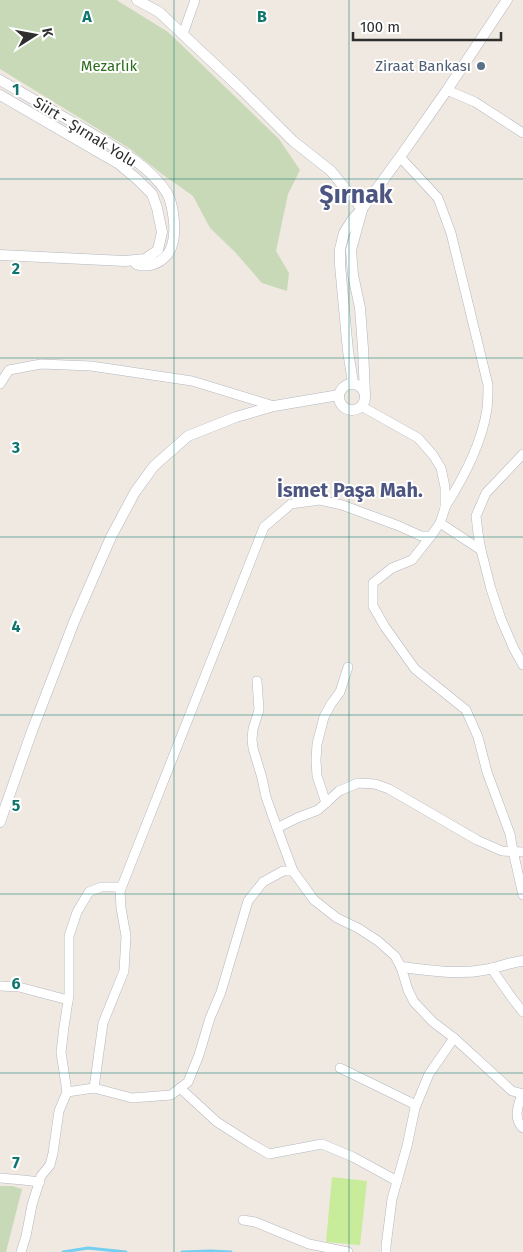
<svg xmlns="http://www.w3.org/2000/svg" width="523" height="1252" font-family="'Fira Sans',sans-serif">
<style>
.cemetery{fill:#c8d9b8}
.pitch{fill:#c9ec9a}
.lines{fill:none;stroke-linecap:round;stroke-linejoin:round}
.stream{stroke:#75cff0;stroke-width:3}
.minor-casing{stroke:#b4b7c1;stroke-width:10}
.tertiary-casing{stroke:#b4b7c1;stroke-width:11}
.minor{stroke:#fff;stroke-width:9}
.tertiary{stroke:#fff;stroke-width:10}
.grid{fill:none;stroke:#0f766e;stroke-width:1;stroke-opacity:0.55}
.service-dot{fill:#5c6f8a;stroke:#fff;stroke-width:2}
.labels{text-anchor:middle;stroke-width:4;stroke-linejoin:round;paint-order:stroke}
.park-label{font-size:15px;fill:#2c6e1b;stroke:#fff}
.service-label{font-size:15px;fill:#4e5e75;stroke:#fff;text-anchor:end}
.street-label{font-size:15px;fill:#2e2e2e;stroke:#fff}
.district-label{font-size:20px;font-weight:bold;fill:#4d5680;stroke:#fff}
.town-label{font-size:25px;font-weight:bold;fill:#4d5680;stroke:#fff}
.grid-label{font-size:16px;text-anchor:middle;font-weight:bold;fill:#0f766e;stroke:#fff;stroke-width:4;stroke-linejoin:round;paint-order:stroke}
</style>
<rect width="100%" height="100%" fill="#efe9e1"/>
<g class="cemetery">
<polygon points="0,0 117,0 118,1 168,32 279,139 300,170 288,194 276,251 289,273 287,291 262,283 235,252 210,228 193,196 162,174 129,148 0,69"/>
<polygon points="0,1186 12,1186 22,1189 6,1252 0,1252"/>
</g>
<polygon class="pitch" points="332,1177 367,1181 360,1245 326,1242"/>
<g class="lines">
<g class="stream">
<polyline points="63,1252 88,1248 126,1252"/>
<polyline points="182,1252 211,1251 231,1252"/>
</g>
<defs>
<g id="minor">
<polyline points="183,34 195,0"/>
<polyline points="447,90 475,102 523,133"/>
<path d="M400 157 438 198 451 233 488 385C488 393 488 401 487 409 482 442 463 479 445 507"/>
<polyline points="0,384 9,370 41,364 91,366 192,381 274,406"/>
<polyline points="523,454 486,493 476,516 478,533 481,550 491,589 501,619 514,649 523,665"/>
<polyline points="440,523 481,550"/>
<polyline points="431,536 412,560 392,568 373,583 373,606 385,627 415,669 466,710 478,737 487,772 510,834 513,851 523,895"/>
<polyline points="257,681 259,710 253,729 252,739 253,748 262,778 266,797 277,828 293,871 314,900 337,918 358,928 378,941 395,956 401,967 408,990 414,1002 433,1022 454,1038 429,1074 415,1108 407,1146 392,1199 386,1246 386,1252"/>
<polyline points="326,803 317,776 316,760 317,744 324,717 331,704 340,692 348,667"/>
<polyline points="277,828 297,818 318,810 339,791 358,783 375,784 389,789 477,840 502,851 523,852"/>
<polyline points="491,968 512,998 523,1012"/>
<polyline points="0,986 19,987 68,1000"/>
<polyline points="454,1038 512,1091 523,1094"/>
<polyline points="340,1068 416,1105"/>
<polyline points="94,1088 103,1023 124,971 126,936 121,908 120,891 264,527 291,504 320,500 342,505 399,526 421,536 431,536 440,523 445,508 445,487 441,468 433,455 418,438 361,406"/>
<polyline points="180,1088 217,1122 250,1143 269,1154 322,1144 353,1157 397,1181"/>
<polyline points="67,1092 94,1088 132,1098 171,1095 188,1082 199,1055 210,1018 221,992 248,901 263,882 283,871 293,871"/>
<path d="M522 1094C518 1105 513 1119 523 1128"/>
<polyline points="0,1178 23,1180 40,1182"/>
<polyline points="243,1220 255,1222 309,1244 348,1252"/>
<polyline points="21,1252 26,1236 32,1205 41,1176 50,1165 53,1153 59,1111 67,1092 61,1052 64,1027 69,994 69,936 77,912 89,892 101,887 121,887"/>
</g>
<g id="tertiary">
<polyline points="137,0 159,12 240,88 293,141 331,171 362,209"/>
<path d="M0 80C26 95 53 111 79 126 110 145 147 162 167 193 172 202 173 212 174 222 175 234 174 246 167 255 159 264 147 268 136 264"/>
<polyline points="0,95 119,164 138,180 152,194 157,208 162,232 158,250 145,259 125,261 0,255"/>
<polyline points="362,210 351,250 353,275 360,308 363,348 365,394"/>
<polyline points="353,383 348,351 340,265 340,249 344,233 352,220 362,209 400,157 447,90 507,0"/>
<circle cx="352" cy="397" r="13"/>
<polyline points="0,822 32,731 74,622 97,569 111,537 135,492 154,466 188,436 236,417 274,406 339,395"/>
<path d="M401 967C428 970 457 975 484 970 497 968 510 962 523 961"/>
</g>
</defs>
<use href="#minor" class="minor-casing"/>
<use href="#tertiary" class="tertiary-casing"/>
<use href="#minor" class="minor"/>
<use href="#tertiary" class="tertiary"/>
</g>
<path class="grid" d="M174 0V1252M349 0V1252M0 179H523M0 358H523M0 537H523M0 715H523M0 894H523M0 1073H523"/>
<circle class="service-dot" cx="481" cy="66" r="5"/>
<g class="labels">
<g class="park-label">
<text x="109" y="71">Mezarlık</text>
</g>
<g class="service-label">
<text x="471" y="71">Ziraat Bankası</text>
</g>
<g class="street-label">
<text transform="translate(85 132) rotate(32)" y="5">Siirt - Şırnak Yolu</text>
</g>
<g class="district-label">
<text x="350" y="497">İsmet Paşa Mah.</text>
</g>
<g class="town-label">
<text x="356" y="203">Şırnak</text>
</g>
</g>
<g class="grid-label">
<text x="87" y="22">A</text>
<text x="262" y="22">B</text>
<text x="16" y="95">1</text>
<text x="16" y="274">2</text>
<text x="16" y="453">3</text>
<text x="16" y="632">4</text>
<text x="16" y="811">5</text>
<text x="16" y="989">6</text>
<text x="16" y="1168">7</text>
</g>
<g transform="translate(35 35) rotate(79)" stroke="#ffffff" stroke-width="4" paint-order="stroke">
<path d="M0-4L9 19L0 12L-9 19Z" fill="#2e2e2e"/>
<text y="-8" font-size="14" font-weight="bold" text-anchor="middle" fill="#2e2e2e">K</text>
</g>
<path d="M353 32v8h148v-8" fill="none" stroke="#2e2e2e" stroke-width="2.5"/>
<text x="360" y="32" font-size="15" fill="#2e2e2e" stroke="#ffffff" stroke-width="4" paint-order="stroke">100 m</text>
</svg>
